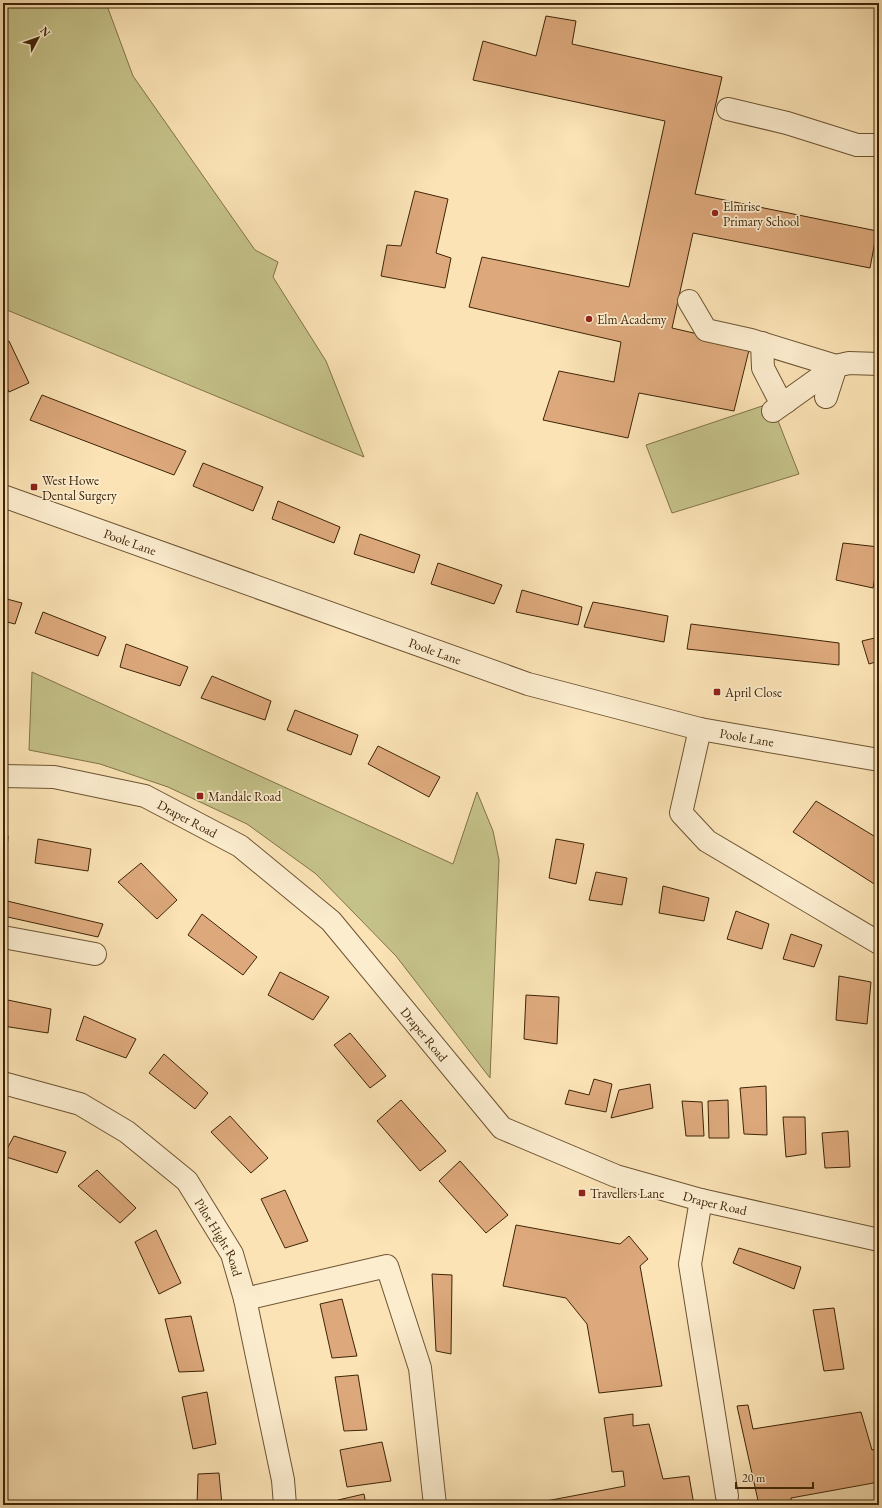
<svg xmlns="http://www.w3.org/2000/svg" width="882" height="1508" font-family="'EB Garamond',serif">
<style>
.green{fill:#c5c289;stroke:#827348}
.building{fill:#dda97c;stroke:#3e2406}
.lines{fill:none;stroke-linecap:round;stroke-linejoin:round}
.minor-casing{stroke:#6d5432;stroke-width:24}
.minor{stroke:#fcedcf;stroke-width:22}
.poi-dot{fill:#8f2418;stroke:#fcedcf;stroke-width:1.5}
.labels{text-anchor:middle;stroke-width:3.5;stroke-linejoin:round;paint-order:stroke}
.poi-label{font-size:13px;fill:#3e2406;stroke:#fcedcf;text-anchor:start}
.street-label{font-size:13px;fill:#3e2406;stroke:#fcedcf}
</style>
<rect width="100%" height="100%" fill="#fbe3b5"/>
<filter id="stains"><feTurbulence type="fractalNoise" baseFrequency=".005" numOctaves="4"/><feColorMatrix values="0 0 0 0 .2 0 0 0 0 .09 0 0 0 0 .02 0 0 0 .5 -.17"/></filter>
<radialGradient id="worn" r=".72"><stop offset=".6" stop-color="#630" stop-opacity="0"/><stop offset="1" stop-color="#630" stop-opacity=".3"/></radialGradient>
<g class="green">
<polygon points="3,3 106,3 133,76 255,250 278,262 273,277 326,361 364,457 7,310 3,311"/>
<polygon points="771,403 799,474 672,513 646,445"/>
<polygon points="32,672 453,864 477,792 493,831 499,860 490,1078 396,956 316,874 247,824 168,787 100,764 29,750"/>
</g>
<g class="building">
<polygon points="546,16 576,21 572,44 722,77 695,194 877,231 870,268 693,233 672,328 750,346 734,411 639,393 628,438 543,420 559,371 614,382 621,342 469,307 482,257 629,287 665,121 473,80 483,41 536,56"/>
<polygon points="415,191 448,199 436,253 451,258 445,288 381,276 387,245 401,246"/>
<polygon points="9,341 29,383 9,392 3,379 3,343"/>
<polygon points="42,395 186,451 174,475 30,420"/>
<polygon points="203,463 263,487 253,511 193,486"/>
<polygon points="278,501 340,527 334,543 272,519"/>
<polygon points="360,534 420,555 414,573 354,554"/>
<polygon points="843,543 879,547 879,555 873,588 836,580"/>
<polygon points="438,563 502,585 494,604 431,584"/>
<polygon points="522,590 582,607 578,625 516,612"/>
<polygon points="3,598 22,603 15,624 3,621"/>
<polygon points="593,602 668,616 664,642 584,627"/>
<polygon points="43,612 106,637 98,656 35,633"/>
<polygon points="691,624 839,643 839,665 687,649"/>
<polygon points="879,637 879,661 869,664 862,641"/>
<polygon points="126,644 188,667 180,686 120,667"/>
<polygon points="212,676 271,701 265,720 201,698"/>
<polygon points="295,710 358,735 351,755 287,730"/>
<polygon points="378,746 440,777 429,797 368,764"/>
<polygon points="816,801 879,839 879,887 793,832"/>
<polygon points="3,836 8,836 6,863 3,862"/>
<polygon points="38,839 91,849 88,871 35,863"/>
<polygon points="556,839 584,844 576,884 549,878"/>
<polygon points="141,863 177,900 157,919 118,882"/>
<polygon points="596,872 627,878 622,905 589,900"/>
<polygon points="663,886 709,898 704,921 659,913"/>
<polygon points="3,900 103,924 98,937 3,916"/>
<polygon points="736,911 769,924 762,949 727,939"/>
<polygon points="202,914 257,957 243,975 188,935"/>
<polygon points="791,934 822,945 814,967 783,959"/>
<polygon points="280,972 329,997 313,1020 268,995"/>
<polygon points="839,976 871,982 867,1024 836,1020"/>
<polygon points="526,995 559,997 557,1044 524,1039"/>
<polygon points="3,999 51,1009 48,1033 3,1026"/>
<polygon points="84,1016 136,1039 126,1058 76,1040"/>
<polygon points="350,1033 386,1076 370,1088 334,1045"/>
<polygon points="164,1054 208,1093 195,1109 149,1073"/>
<polygon points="594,1079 612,1084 606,1112 565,1104 569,1090 589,1095"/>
<polygon points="650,1084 653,1108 611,1118 619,1090"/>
<polygon points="766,1086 767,1135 744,1134 740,1088"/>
<polygon points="401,1100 446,1151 420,1171 377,1121"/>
<polygon points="728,1100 729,1138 709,1138 708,1101"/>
<polygon points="682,1101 702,1102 704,1136 686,1136"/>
<polygon points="230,1116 268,1158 251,1173 211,1132"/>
<polygon points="783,1117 805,1117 806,1154 786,1157"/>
<polygon points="848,1131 850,1167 825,1168 822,1133"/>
<polygon points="14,1136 66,1152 57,1173 3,1156"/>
<polygon points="460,1161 508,1215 486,1233 439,1181"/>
<polygon points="97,1170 136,1208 120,1223 78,1186"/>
<polygon points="285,1190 308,1241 285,1248 261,1199"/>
<polygon points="516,1225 620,1244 629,1236 648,1259 640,1266 662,1386 599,1393 587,1324 566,1298 503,1286"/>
<polygon points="156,1230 181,1283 159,1294 135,1242"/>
<polygon points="739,1248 801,1267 794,1289 733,1263"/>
<polygon points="432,1274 452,1275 451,1354 436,1351"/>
<polygon points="342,1299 357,1356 332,1358 320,1304"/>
<polygon points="834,1308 844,1369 824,1371 813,1310"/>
<polygon points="191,1316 204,1371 179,1372 165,1319"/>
<polygon points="358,1375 367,1430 344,1431 335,1377"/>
<polygon points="207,1392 216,1444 193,1449 182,1397"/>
<polygon points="748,1405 753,1429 861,1412 872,1450 879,1448 879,1482 791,1498 792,1505 759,1505 737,1406"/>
<polygon points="633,1414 633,1426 649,1424 663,1479 689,1476 694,1505 525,1505 625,1486 623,1471 612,1472 604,1418"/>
<polygon points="382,1442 391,1481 347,1487 340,1450"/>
<polygon points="219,1473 222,1505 197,1505 198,1474"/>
<polygon points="364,1494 366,1505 339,1505 338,1500"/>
</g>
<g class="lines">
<defs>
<g id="minor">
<polyline points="728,109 787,123 857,145 879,145"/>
<polyline points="689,301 706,330 751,340 836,366"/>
<polyline points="762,343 763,368 778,397 786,402"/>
<polyline points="826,397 836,366 849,363 879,364"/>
<polyline points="773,411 836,366"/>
<path id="s1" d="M3 496 528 684 700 729 879 760"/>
<polyline points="700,729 681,813 707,841 879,943"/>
<path id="s2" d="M3 776 54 777 145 796 240 846 331 921 502 1128 616 1176 701 1200 879 1240"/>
<polyline points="3,937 95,954"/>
<path id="s3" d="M3 1083 80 1104 127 1132 187 1181 232 1254 245 1299 283 1480 285 1505"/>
<polyline points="701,1200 690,1264 727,1496"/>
<polyline points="245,1299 387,1266 420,1368 435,1505"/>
</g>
</defs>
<use href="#minor" class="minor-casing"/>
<use href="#minor" class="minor"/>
</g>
<g class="poi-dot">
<circle cx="715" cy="213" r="4"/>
<circle cx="589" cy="319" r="4"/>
<rect x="30" y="483" width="8" height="8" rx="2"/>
<rect x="713" y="688" width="8" height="8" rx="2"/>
<rect x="196" y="792" width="8" height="8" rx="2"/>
<rect x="578" y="1189" width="8" height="8" rx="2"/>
</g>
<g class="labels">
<g class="poi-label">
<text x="723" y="211">Elmrise<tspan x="723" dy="15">Primary School</tspan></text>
<text x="597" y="324">Elm Academy</text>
<text x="42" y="485">West Howe<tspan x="42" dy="15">Dental Surgery</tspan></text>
<text x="725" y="697">April Close</text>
<text x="208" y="801">Mandale Road</text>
<text x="590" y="1198">Travellers Lane</text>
</g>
<g class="street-label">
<text dy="5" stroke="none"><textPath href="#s1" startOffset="135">Poole Lane</textPath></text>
<text dy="5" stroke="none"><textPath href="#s1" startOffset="459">Poole Lane</textPath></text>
<text dy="5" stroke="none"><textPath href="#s1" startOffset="783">Poole Lane</textPath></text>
<text dy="5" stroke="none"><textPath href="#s2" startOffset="192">Draper Road</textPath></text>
<text dy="5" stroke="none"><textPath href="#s2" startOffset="516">Draper Road</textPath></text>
<text dy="5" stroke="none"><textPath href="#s2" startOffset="864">Draper Road</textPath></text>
<text dy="5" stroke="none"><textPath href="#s3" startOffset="277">Pilot Hight Road</textPath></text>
</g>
</g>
<rect width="882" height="1508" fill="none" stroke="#fbe3b5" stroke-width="16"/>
<rect x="4" y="4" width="874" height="1500" fill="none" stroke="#3e2406" stroke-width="2"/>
<rect x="8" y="8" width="866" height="1492" fill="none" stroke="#3e2406"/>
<g transform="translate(38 38) rotate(49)" stroke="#fcedcf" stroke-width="3" paint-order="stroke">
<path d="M0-3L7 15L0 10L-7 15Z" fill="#3e2406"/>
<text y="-6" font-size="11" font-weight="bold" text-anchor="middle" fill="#3e2406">N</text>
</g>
<path d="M736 1482v6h77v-6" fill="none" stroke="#3e2406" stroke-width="2"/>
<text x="742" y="1482" font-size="12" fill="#3e2406" stroke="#fcedcf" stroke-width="3" paint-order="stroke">20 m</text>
<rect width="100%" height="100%" filter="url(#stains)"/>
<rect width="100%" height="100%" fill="url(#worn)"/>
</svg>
